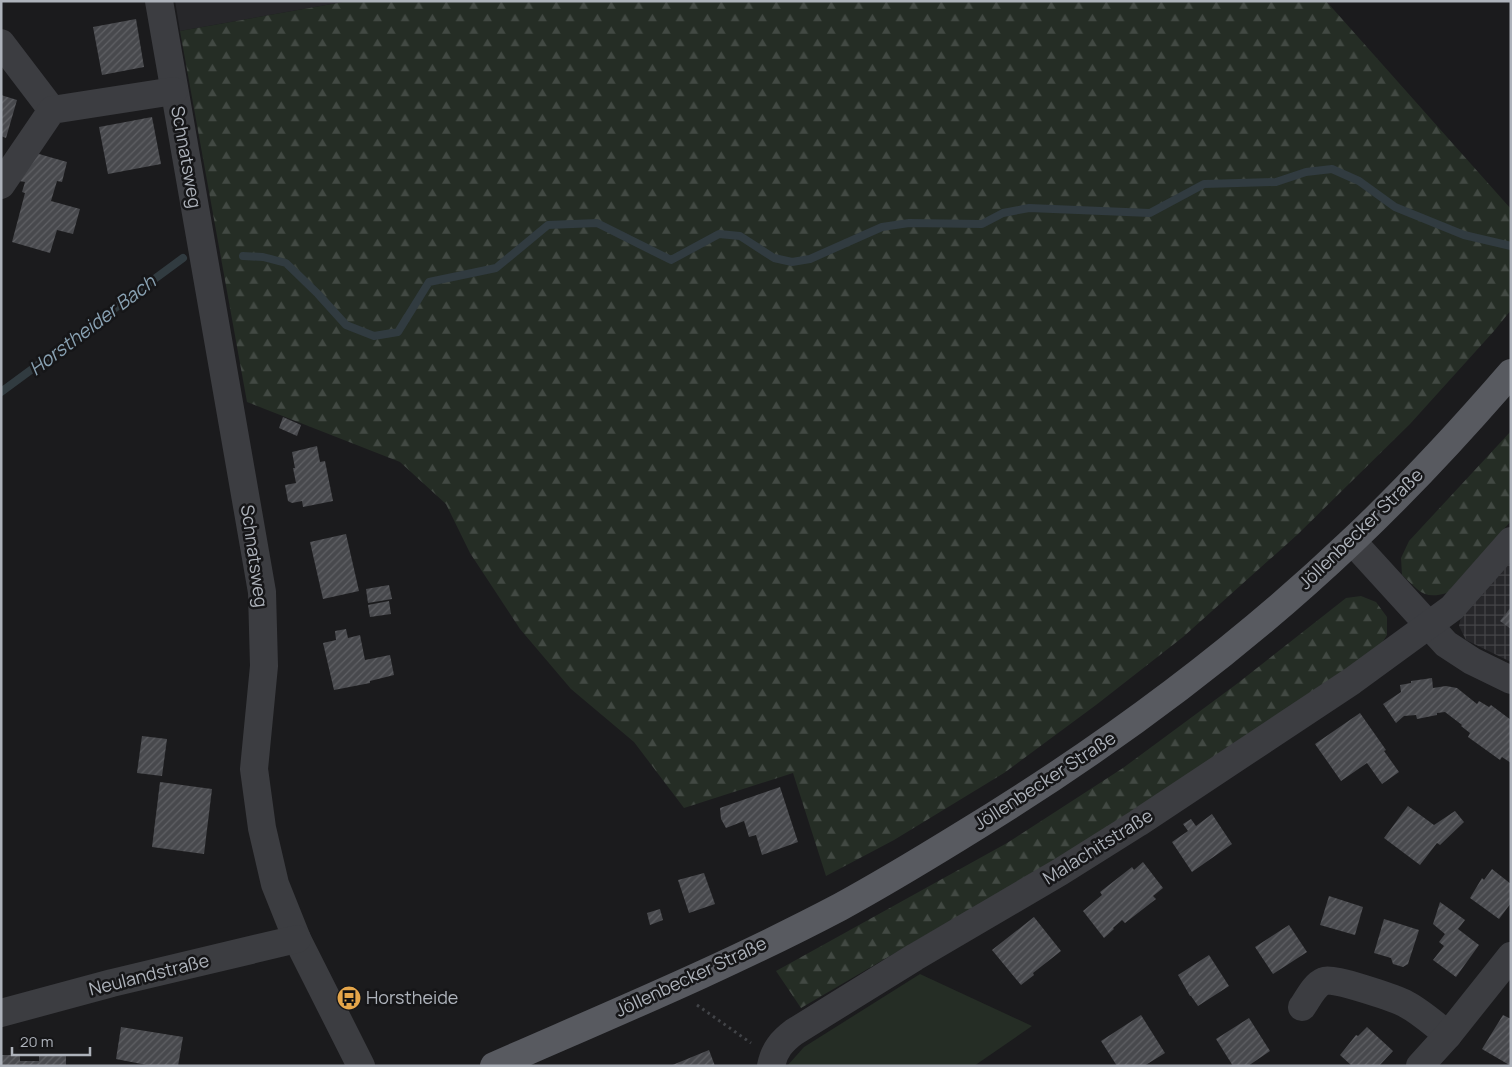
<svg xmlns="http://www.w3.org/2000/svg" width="1512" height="1067" font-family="Manrope,sans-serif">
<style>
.built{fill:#27272a}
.industrial{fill:url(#industrial-grid)}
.grass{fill:#252d25}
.forest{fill:url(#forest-firs)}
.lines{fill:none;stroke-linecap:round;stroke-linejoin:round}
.stream{stroke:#313b40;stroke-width:8}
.building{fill:url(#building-hatch)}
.path{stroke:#424448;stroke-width:3;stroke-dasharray:2.5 4;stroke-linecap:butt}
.minor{stroke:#3c3d41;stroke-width:28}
.major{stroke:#585a60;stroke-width:28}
.labels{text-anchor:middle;stroke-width:5;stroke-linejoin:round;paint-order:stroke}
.street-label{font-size:18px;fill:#aeb3bb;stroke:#161618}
.poi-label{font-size:18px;fill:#aeb3bb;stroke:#161618;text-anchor:start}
.water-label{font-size:19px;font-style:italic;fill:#89a2b3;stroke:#161618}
</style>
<defs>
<pattern id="industrial-grid" width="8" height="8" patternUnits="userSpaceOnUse" patternTransform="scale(1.25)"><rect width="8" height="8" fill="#27272a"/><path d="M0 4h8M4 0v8" fill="none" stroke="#444447"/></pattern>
<pattern id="forest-firs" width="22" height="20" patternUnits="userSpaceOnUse" patternTransform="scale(1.25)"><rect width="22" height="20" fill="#252d25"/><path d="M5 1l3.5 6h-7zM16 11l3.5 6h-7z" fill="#424943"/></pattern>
<pattern id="building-hatch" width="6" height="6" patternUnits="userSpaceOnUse" patternTransform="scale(1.25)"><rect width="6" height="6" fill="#48494d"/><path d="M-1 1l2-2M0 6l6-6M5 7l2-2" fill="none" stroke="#606165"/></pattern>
</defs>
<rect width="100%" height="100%" fill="#1b1b1d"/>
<polygon class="built" points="175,1 349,1 180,31"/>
<polygon class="industrial" points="1511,558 1511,662 1466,640 1459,626 1462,612"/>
<polygon class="grass" points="920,974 1032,1026 974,1066 787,1066 804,1047"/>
<g class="forest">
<polygon points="349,1 1326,1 1511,209 1511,310 1494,331 1410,424 1297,535 1183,637 1096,705 1004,773 894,840 826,876 793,773 684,808 634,742 571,689 520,629 470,553 446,504 400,462 247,402 180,31"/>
<path d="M1511 431V521L1447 593C1422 600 1419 590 1402 575L1401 558 1409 541Z"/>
<polygon points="1361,596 1376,602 1387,617 1387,635 1377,651 1103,836 941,926 801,1008 776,971 1007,843 1123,768 1238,683 1346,598"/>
</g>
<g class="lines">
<g class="stream">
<polyline points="243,256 263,257 286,263 318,294 346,325 374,336 398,332 429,282 496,268 548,225 597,223 671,260 719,234 740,236 774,258 792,262 810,259 882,227 909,223 982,224 1003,213 1029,208 1150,213 1204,184 1276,182 1306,172 1332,169 1359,181 1395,207 1464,235 1511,246"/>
<polyline points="1,392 183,258"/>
</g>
</g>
<g class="building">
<polygon points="136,19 144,67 102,75 93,27"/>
<polygon points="1,95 17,100 6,138 1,136"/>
<polygon points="152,117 161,164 108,174 99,127"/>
<polygon points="32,152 67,162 62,182 57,181 51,201 80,209 73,234 57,230 50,253 12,242 25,193 22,192 25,182 19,181"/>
<polygon points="283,417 301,425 297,436 279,428"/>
<polygon points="317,446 320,462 325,461 333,501 303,507 302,501 292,503 288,501 285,485 296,483 293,468 295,468 292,452"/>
<polygon points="346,534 359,591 323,599 310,542"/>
<polygon points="389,585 392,599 368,603 366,589"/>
<polygon points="389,601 391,614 370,617 368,605"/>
<polygon points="1511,607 1511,629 1500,621"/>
<polygon points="346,629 348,638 360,635 365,660 390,655 394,675 370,681 370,683 334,690 323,643 336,640 335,631"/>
<polygon points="1432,678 1433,688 1446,686 1457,688 1477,704 1479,701 1489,707 1491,705 1511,720 1511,763 1502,757 1500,760 1468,737 1470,733 1461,726 1462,725 1445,712 1437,713 1437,715 1417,719 1416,715 1404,716 1396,723 1383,704 1401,692 1400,685 1411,683 1411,681"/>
<polygon points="1360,713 1386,750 1384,751 1399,772 1382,784 1367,763 1341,781 1315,744"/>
<polygon points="142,736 167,739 162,776 137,773"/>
<polygon points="160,782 212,789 204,854 152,847"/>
<polygon points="780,787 798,842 762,855 756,835 749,837 744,821 726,828 721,819 720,808"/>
<polygon points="1408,806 1434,825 1455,811 1464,822 1440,845 1437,843 1420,865 1384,838"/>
<polygon points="1212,814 1232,844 1192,872 1172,842 1188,831 1183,824 1191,819 1196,826"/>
<polygon points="1143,862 1163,888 1153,896 1156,899 1125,923 1122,920 1113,928 1114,929 1104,938 1083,911 1102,895 1100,892 1132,867 1134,870"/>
<polygon points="1492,869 1511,884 1511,903 1499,919 1470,898 1482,878 1484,880"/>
<polygon points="704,873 715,904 689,913 678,880"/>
<polygon points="1329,896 1363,907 1355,935 1320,925"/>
<polygon points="1440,902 1465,920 1458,929 1479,945 1456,977 1433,960 1444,946 1439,942 1445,934 1433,924"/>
<polygon points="660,909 663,920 650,925 647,913"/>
<polygon points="1034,917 1061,951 1033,973 1034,975 1021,985 992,950"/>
<polygon points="1384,919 1419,930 1408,964 1403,967 1393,964 1391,958 1374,953"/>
<polygon points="1289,925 1307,952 1273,974 1255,947"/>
<polygon points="1209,955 1229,986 1198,1006 1191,996 1190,996 1178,975"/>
<polygon points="1141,1015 1165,1053 1144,1066 1117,1066 1101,1041"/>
<polygon points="1503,1015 1511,1019 1511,1066 1482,1049"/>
<polygon points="1249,1018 1270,1051 1248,1066 1233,1066 1216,1039"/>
<polygon points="121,1027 183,1037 178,1066 152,1066 116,1059"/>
<polygon points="1367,1027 1393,1051 1379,1066 1352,1066 1340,1055 1356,1035 1358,1036"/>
<polygon points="709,1050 715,1066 670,1066"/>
<polygon points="66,1054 66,1066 1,1066 1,1055 20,1055 20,1061 39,1061 39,1055"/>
</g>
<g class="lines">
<polyline class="path" points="697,1005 751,1043"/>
<g class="minor">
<polyline points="159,1 262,592 264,666 254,769 262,828 275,884 297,939 361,1066"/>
<polyline points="1,43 52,110"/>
<polyline points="1,185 52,110 174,91"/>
<polyline points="1352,541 1446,644 1472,661 1511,680"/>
<path d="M1302 1007C1308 999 1314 985 1324 981 1333 977 1393 998 1404 1003 1420 1011 1434 1024 1448 1035"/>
<polyline points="1,1013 112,983 297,939"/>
<path d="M771 1066C774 1050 782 1041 794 1032L915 957 1060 872 1138 823 1352 681 1452 608 1511 541"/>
<polyline points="1420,1066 1448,1035 1511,956"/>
</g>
<path class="major" d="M494 1066C610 1015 728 966 840 907 880 885 920 861 959 837 1099 752 1233 654 1352 541 1408 488 1460 432 1511 373"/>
</g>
<defs>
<symbol id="bus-disc" viewBox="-11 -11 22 22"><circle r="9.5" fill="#e5a64a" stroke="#161618"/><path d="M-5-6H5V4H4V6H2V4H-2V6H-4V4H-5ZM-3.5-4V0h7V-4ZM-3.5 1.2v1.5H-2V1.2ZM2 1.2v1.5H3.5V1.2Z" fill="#111"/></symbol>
</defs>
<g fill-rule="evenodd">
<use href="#bus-disc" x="335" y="984" width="28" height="28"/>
</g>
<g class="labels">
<g class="street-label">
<text transform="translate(186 157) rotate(80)" y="6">Schnatsweg</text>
<text transform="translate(1361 529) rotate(-44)" y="6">Jöllenbecker Straße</text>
<text transform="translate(254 556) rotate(82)" y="6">Schnatsweg</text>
<text transform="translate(1045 781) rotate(-33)" y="6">Jöllenbecker Straße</text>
<text transform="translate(1098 847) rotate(-32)" y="6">Malachitstraße</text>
<text transform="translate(149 975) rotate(-14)" y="6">Neulandstraße</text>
<text transform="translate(691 977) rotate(-25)" y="6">Jöllenbecker Straße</text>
</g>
<g class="poi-label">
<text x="366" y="1004">Horstheide</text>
</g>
<g class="water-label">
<text transform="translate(92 325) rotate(-37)" y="7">Horstheider Bach</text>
</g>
</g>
<rect width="1512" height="1067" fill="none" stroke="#aeb3bb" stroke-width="5"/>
<path d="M12 1047v8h78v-8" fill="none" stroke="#aeb3bb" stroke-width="2.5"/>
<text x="20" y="1047" font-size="15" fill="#aeb3bb" stroke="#161618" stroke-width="4" paint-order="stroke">20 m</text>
</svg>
